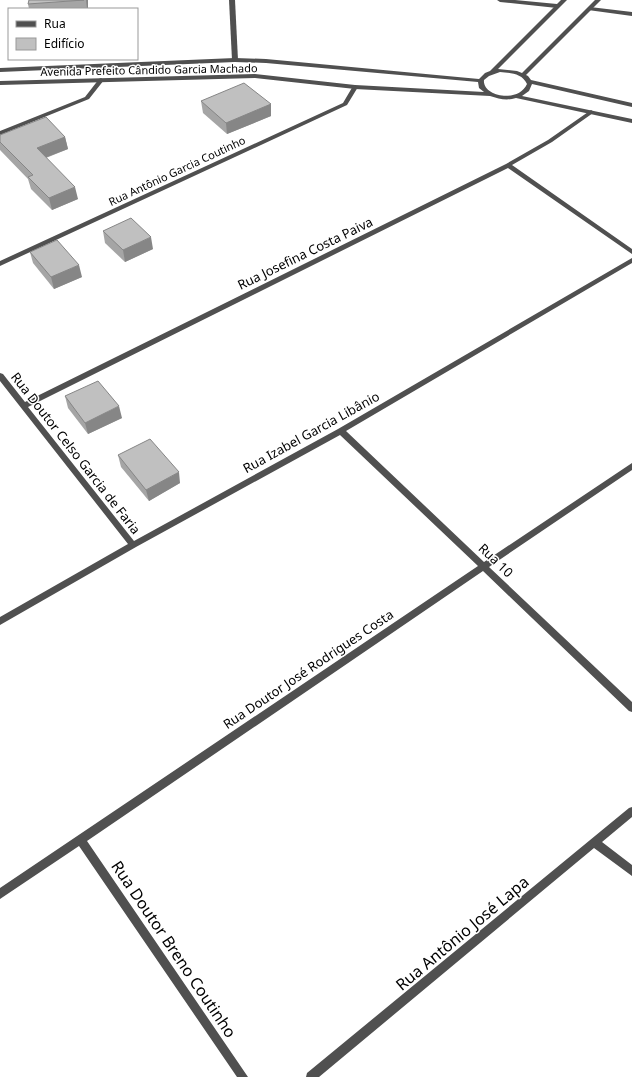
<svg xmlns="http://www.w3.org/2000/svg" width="632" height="1077" font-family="'Noto Sans',sans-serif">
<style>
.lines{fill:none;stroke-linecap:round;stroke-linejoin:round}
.service{fill:#505050;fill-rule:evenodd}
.minor{fill:#505050;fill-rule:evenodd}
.tertiary{fill:#505050;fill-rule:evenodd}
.wall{fill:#a5a5a5}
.shaded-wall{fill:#868686}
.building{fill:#c0c0c0;stroke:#868686}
.labels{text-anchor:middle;stroke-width:3;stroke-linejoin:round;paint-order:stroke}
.far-street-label{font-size:11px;fill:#000;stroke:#fff}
.street-label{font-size:13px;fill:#000;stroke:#fff}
.near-street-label{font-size:16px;fill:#000;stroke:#fff}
</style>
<rect width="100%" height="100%" fill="#fff"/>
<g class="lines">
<polygon class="service" points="229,0 235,0 238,60 235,62 232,60"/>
<g class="minor">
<polygon points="497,0 515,0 557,4 560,6 557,8 500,2"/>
<polygon points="590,7 632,12 632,16 588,10 587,9"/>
<polygon points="101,78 104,80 89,99 0,135 0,131 85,97 99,79"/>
<polygon points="353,86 358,87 347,105 0,266 0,261 343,103"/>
<polygon points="591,110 594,112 593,113 552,142 512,165 632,249 632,254 508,168 28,407 134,541 338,429 632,258 632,263 346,431 484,562 632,463 632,470 489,567 632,702 632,712 629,711 483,571 87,841 248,1077 237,1077 79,846 0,899 0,888 478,566 340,435 136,547 0,625 0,617 128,544 0,381 0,373 3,374 25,402 506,164 548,140"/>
<polygon points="632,807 632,817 602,842 632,865 632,876 594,848 319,1077 306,1077 307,1073 629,808"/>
</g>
<path class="tertiary" d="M561 0H567L498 69 517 71 522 73 595 0H601L526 75 528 76 531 80 632 103V107L532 84 529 91 522 96 632 119V123L516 98C507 101 499 99 490 96L355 89 255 78 0 85V81L255 74 355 85 484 92 479 88 478 82 266 63 235 62 0 72V68L235 58 266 59 479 79 485 73 490 71ZM500 72C510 73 522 73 527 84 518 104 482 96 484 80L489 76Z"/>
</g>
<g class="wall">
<polygon points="29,0 88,0 88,9 29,9 28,4"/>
<polygon points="201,101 271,104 271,116 227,134 203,113"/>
<polygon points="0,135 65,137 68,149 46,158 78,199 52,210 31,189 28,179 0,150"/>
<polygon points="103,231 153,249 125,262 105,243"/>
<polygon points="30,252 82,277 54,289 33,263"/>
<polygon points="65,396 122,418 88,434 68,408"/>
<polygon points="118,455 180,483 149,501 121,467"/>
</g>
<g class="shaded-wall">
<polygon points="86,0 88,0 88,9 87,9"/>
<polygon points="271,104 271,116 227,134 226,123"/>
<polygon points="65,137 68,149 39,160 37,148"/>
<polygon points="75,187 78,199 52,210 49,198"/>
<polygon points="151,237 153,249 125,262 123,250"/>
<polygon points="79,265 82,277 54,289 51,277"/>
<polygon points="119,406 122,418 88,434 85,423"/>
<polygon points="179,472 180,483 149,501 146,490"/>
</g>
<g class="building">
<polygon points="29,0 84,0 28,4"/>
<polygon points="244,83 271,104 226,123 201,101"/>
<polygon points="46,117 65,137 37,148 75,187 49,198 28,177 33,175 0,142 0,135"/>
<polygon points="131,218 151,237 123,250 103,231"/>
<polygon points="57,240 79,265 51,277 30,252"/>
<polygon points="98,381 119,406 85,423 65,396"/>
<polygon points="150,439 179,472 146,490 118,455"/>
</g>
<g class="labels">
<g class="far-street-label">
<text transform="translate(149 70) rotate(-1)" y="4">Avenida Prefeito Cândido Garcia Machado</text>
<text transform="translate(177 171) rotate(-25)" y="4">Rua Antônio Garcia Coutinho</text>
</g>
<g class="street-label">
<text transform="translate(305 253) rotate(-26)" y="5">Rua Josefina Costa Paiva</text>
<text transform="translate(311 432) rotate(-29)" y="5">Rua Izabel Garcia Libânio</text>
<text transform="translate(76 453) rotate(52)" y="5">Rua Doutor Celso Garcia de Faria</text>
<text transform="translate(496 560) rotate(44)" y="5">Rua 10</text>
<text transform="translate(308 669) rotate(-34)" y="5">Rua Doutor José Rodrigues Costa</text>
</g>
<g class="near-street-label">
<text transform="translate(462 933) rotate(-40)" y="6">Rua Antônio José Lapa</text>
<text transform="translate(174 949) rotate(56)" y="6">Rua Doutor Breno Coutinho</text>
</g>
</g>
<rect x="8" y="8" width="130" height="52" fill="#ffffff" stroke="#999999"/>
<rect x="16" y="21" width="20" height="6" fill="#505050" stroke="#999999"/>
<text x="44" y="28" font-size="12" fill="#000000">Rua</text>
<rect x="16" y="38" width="20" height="12" fill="#c0c0c0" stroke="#999999"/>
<text x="44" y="48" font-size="12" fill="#000000">Edifício</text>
</svg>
